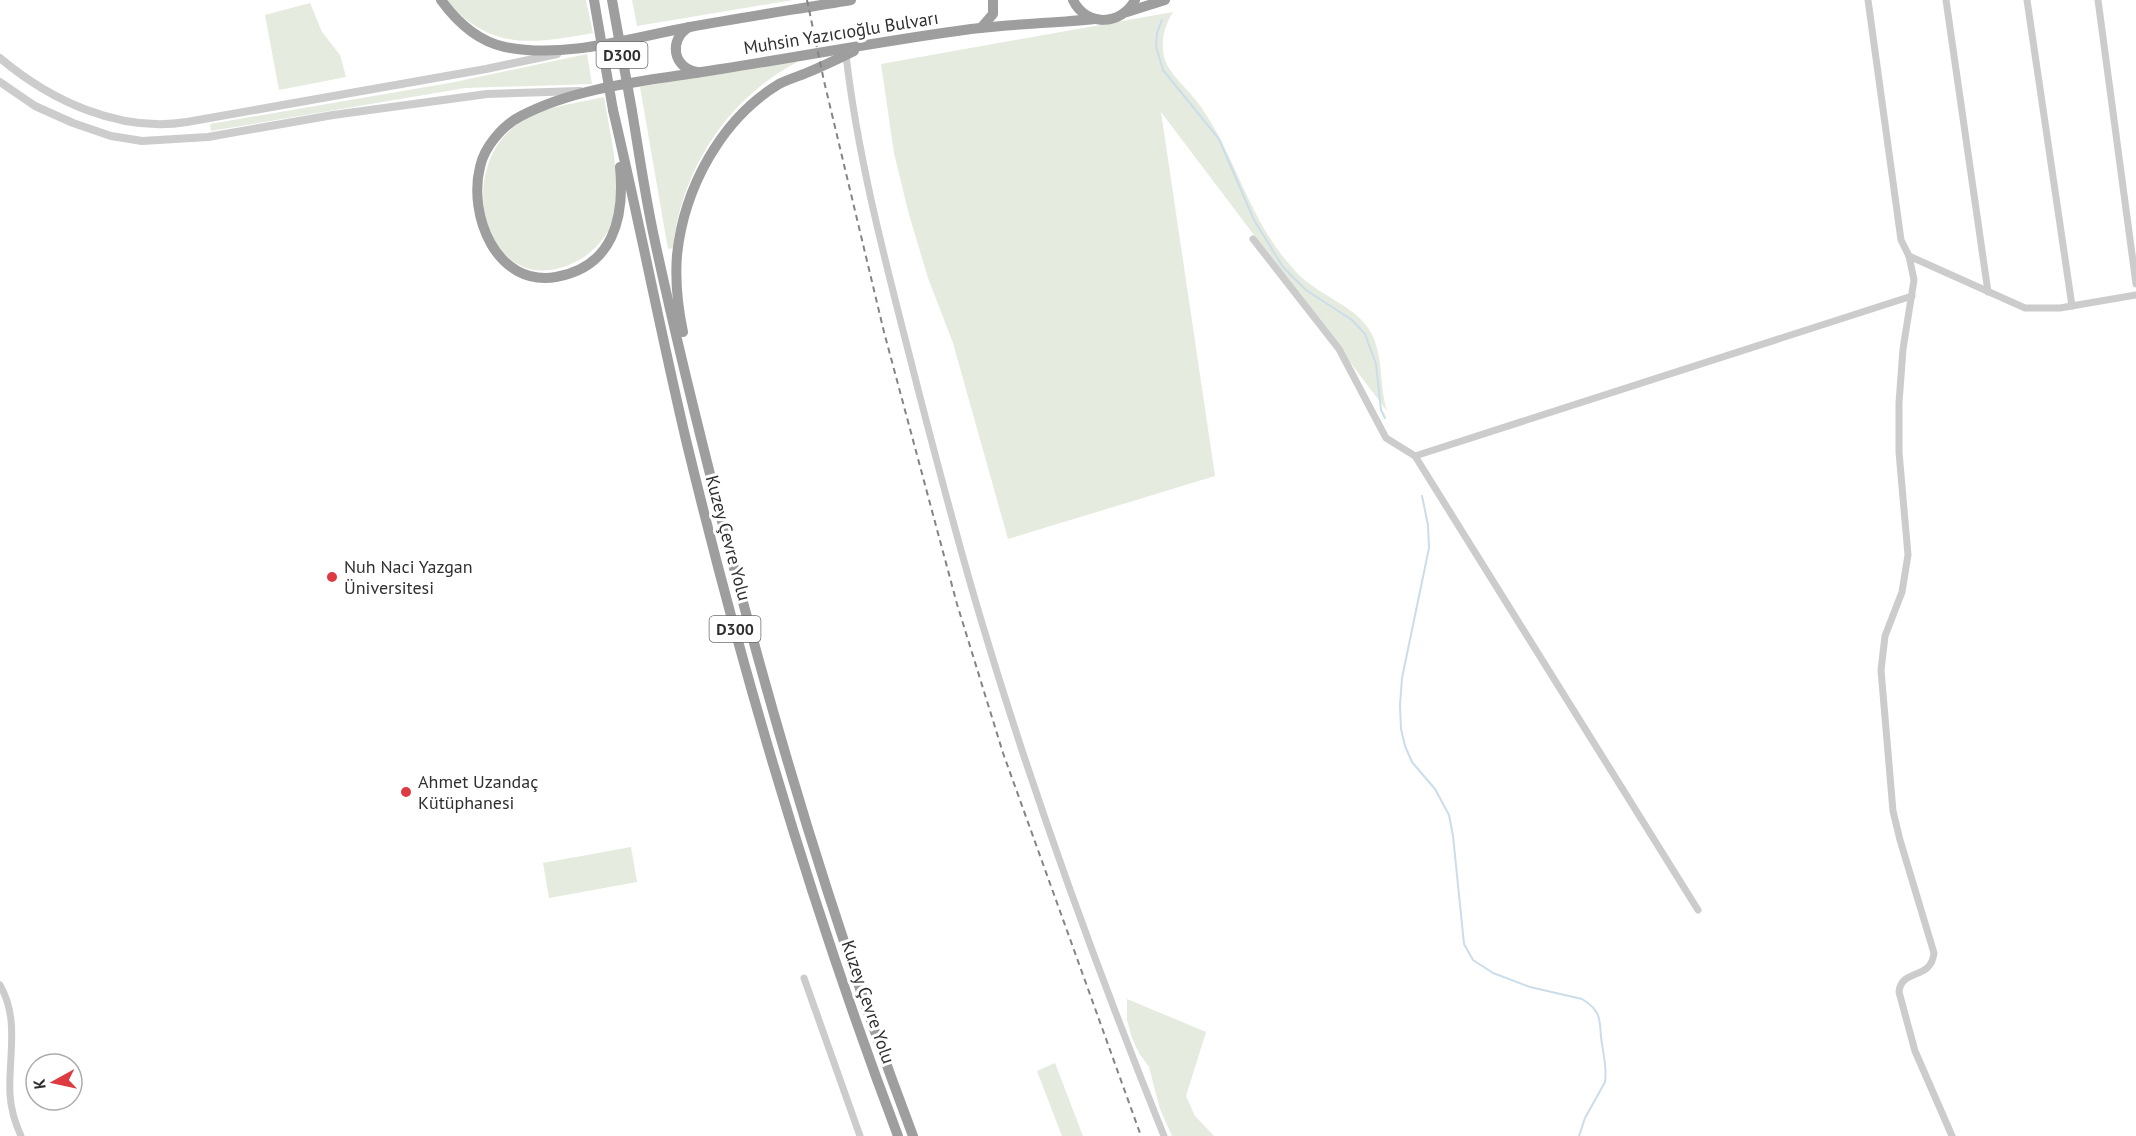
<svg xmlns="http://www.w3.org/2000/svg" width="2136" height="1136" font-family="'PT Sans',sans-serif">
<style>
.green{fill:#e5ebde}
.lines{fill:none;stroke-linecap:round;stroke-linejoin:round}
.stream{stroke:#cbddea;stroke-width:2}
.minor{stroke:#ccc;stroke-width:7}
.tertiary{stroke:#ccc;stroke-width:8}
.trunk{stroke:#9e9e9e;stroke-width:10}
.rail{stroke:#848484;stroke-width:2;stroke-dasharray:6 4.5;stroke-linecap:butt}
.trunk-bridge{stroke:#9e9e9e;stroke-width:10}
.poi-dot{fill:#dd3a42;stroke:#fff;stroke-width:2}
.labels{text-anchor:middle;stroke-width:6;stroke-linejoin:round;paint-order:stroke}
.shield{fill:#fff;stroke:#6d6d6d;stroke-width:1.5}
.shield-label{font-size:16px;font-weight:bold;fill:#2f2f2f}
.street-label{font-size:18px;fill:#2f2f2f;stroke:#fff}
.poi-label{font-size:18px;fill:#2f2f2f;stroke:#fff;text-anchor:start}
</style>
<rect width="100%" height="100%" fill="#fff"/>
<g class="green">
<path d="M446 0H586L593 33C532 44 490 51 446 0Z"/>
<polygon points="632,0 793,0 637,26"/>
<polygon points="310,3 322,32 340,55 346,77 279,90 265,15"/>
<path d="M1173 12C1164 26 1160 43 1165 60 1170 75 1191 92 1201 107 1236 157 1249 219 1290 265 1296 272 1302 279 1310 284 1329 299 1357 309 1370 331 1384 354 1379 386 1387 411L1161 112 1215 476 1008 539 953 343 928 278 908 211 894 153 881 64Z"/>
<polygon points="587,54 592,84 465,88 211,131 210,124 455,82"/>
<path d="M796 59 797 62C727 99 681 170 673 248L668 249 640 87Z"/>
<path d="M604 97C610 134 620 172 615 210 612 231 598 249 579 260 485 312 443 156 533 115 551 106 583 102 604 97Z"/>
<polygon points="631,847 637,882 549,898 543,863"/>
<polygon points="1127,999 1206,1032 1186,1096 1195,1116 1214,1136 1172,1136 1160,1109 1149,1067 1139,1053 1132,1038 1127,1020"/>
<polygon points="1055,1063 1083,1136 1062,1136 1037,1071"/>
</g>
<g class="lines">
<g class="stream">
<polyline points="1162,20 1157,33 1156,47 1163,70 1219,139 1254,220 1283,267 1306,290 1352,320 1365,334 1376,364 1381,410 1385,418"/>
<path d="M1422 496 1428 525 1429 548 1402 678 1400 705 1401 729 1405 746 1412 762 1435 789 1449 815 1453 836 1464 944 1473 960 1493 973 1530 987 1582 999C1605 1013 1598 1023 1602 1044 1604 1058 1607 1068 1605 1082L1585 1118 1579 1136"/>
</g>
<g class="minor">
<path d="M1868 0 1901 240 1909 256 1914 280 1903 349 1899 403V452L1908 555 1902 592 1885 636 1881 670 1893 811 1900 840 1934 953C1931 981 1901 968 1899 992L1915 1051 1952 1136"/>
<polyline points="1946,0 1988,292"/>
<polyline points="2027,0 2072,306"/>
<polyline points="2098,0 2136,284"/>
<path d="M846 55C859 169 891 282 919 393 939 470 959 547 982 623 1034 797 1096 967 1164 1136"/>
<polyline points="1253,239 1339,349 1386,438 1415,456 1912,296"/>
<polyline points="1909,256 2025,308 2060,308 2136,295"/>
<polyline points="1415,456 1698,910"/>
<polyline points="804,978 860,1136"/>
<path d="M0 985C20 1020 8 1057 10 1095 11 1109 15 1123 21 1136"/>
</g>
<g class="tertiary">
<path d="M0 58C51 101 120 133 187 122L486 69 557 54"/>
<polyline points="0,82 35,106 73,123 111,136 142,141 208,137 333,115 487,94 580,91"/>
</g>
<g class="trunk">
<path d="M441 0C457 22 477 41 505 47 566 59 630 38 690 27 744 17 798 9 851 0"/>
<path d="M1073 0C1086 27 1121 26 1135 0"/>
<polyline points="1127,12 1165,0"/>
<path d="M689 27C668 40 673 68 697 72"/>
<polyline points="981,28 993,14 993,0"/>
<path d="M613 110C639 220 660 330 686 440 743 675 812 909 898 1136"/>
<path d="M632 111C639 153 645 195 654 237 675 335 699 432 724 529 776 734 838 938 913 1136"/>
<path d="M620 167C625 218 613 267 556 277 496 287 468 215 480 167 484 147 503 125 521 116 579 85 656 80 721 69 804 56 888 40 971 29 1012 24 1054 23 1095 19"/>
<path d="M683 332C678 308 675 280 677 255 684 188 721 119 779 84 787 80 796 77 804 74 821 67 838 59 854 51"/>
</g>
<polyline class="rail" points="807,0 824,81 884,332 957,604 1003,753 1141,1136"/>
<g class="trunk-bridge">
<polyline points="594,0 613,110"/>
<polyline points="612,0 632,111"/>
</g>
</g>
<g class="poi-dot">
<circle cx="332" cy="577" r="6"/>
<circle cx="406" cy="792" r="6"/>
</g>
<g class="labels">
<g class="shield">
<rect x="596.5" y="42" width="51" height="26" rx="4.5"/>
<rect x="709.5" y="616" width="51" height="26" rx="4.5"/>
</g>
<g class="shield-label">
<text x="622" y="61">D300</text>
<text x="735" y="635">D300</text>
</g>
<g class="street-label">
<text transform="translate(841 33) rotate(-9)" y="6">Muhsin Yazıcıoğlu Bulvarı</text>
<text transform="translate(728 538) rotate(75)" y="6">Kuzey Çevre Yolu</text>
<text transform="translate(868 1002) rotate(71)" y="6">Kuzey Çevre Yolu</text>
</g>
<g class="poi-label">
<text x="344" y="573">Nuh Naci Yazgan<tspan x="344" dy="21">Üniversitesi</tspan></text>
<text x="418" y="788">Ahmet Uzandaç<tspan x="418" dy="21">Kütüphanesi</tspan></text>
</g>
</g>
<g transform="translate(54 1082) rotate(262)"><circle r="28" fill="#ffffff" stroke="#acacac" stroke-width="1.5"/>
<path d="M0-4.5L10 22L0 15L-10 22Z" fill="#dd3a42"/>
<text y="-9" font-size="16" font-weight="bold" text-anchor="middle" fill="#2f2f2f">K</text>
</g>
</svg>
